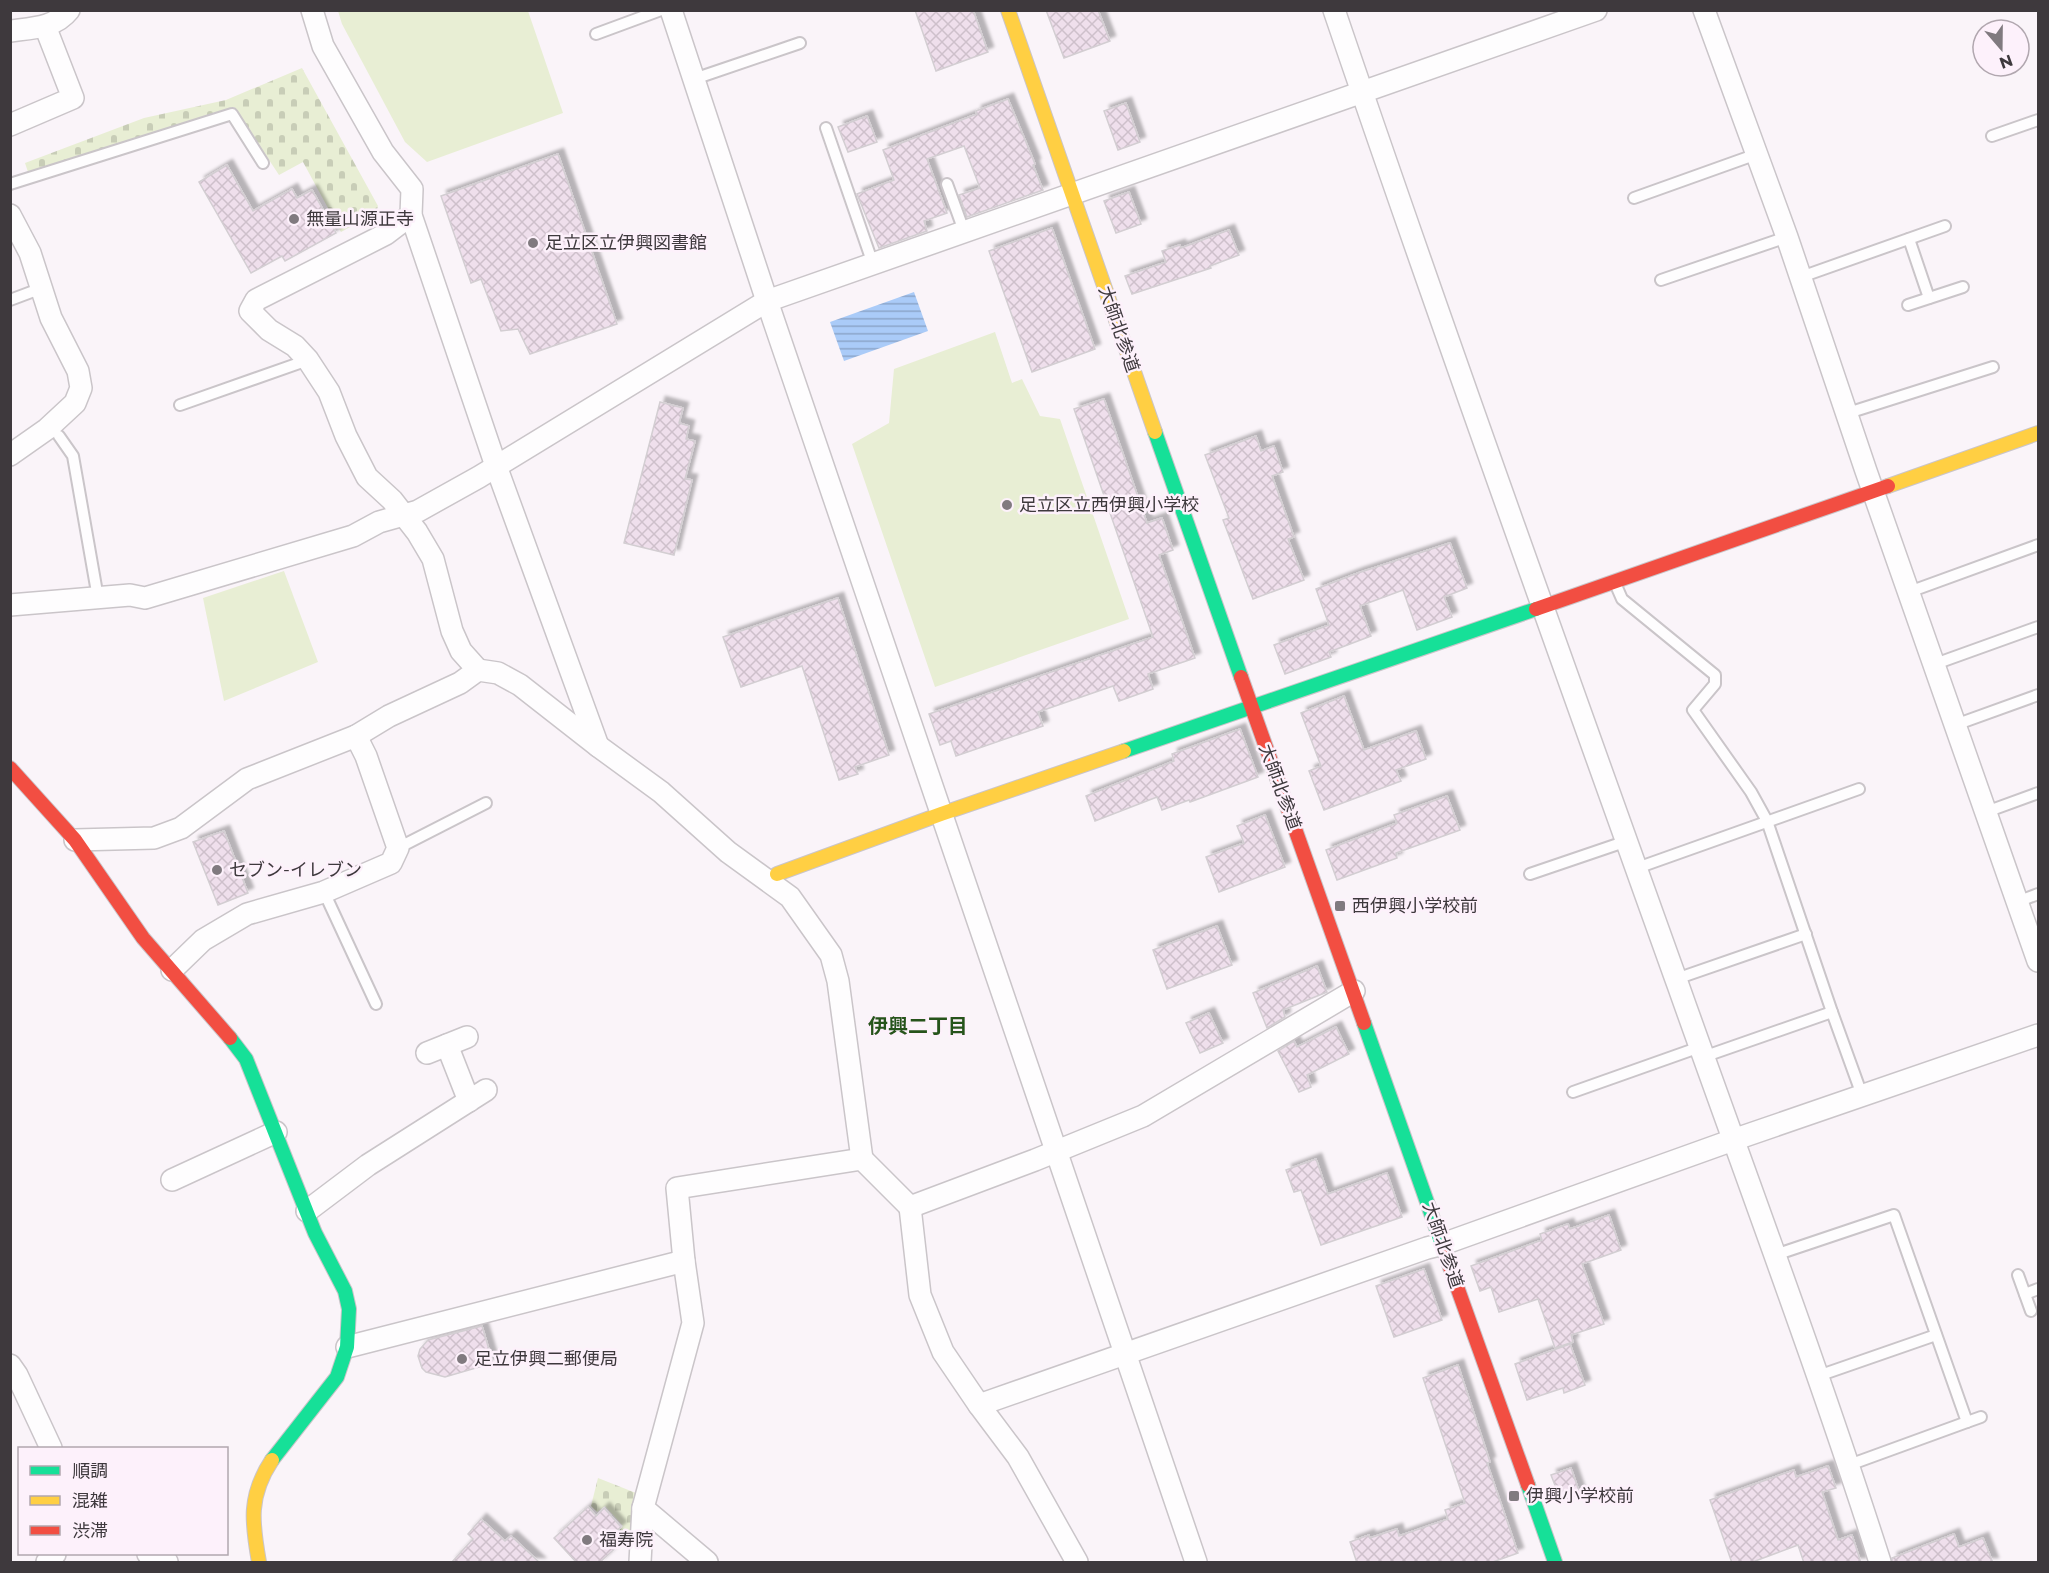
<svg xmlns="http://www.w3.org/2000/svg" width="2049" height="1573" font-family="Montserrat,'Noto Sans JP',sans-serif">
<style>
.cemetery{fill:url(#cemetery-stones)}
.green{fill:#e8eed4}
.water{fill:url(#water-rules)}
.building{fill:url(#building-cross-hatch);stroke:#d3ced2;stroke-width:1.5;filter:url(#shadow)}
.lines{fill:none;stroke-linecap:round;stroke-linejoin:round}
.lane-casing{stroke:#cac5c9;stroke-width:14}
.street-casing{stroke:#cac5c9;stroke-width:24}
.fast-casing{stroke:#cac5c9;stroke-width:16}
.slow-casing{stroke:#cac5c9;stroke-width:16}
.jam-casing{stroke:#cac5c9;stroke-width:16}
.lane{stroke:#fefdfe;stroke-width:10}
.street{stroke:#fefdfe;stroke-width:21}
.fast{stroke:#16e098;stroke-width:14}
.slow{stroke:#ffcf43;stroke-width:14}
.jam{stroke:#f24e42;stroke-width:14}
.poi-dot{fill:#807a7f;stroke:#fdf1fb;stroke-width:2}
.labels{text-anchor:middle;stroke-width:5;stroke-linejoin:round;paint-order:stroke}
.poi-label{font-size:18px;fill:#3e393d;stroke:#fdf1fb;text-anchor:start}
.street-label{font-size:18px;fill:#3e393d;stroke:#fdf1fb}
.neighbourhood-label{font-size:20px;font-weight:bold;fill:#26541b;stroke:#fdf1fb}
</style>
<defs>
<pattern id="cemetery-stones" width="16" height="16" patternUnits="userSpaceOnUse" patternTransform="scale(1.5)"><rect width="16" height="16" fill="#e8eed4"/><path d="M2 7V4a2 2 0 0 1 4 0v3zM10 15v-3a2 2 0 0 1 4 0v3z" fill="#c8cdb7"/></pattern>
<pattern id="water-rules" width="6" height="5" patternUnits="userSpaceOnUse" patternTransform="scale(1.5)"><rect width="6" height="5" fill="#aacbf8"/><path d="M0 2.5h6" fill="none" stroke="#8ca6ca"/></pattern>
<pattern id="building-cross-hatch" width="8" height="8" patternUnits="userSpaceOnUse" patternTransform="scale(1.5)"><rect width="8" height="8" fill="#efdfec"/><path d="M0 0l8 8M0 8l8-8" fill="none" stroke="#cec0cb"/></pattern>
<filter id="shadow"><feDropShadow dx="5.5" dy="-5.5" stdDeviation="1.5" flood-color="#0004"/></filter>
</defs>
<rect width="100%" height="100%" fill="#faf4f9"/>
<g class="cemetery">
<polygon points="302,68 378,206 376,213 341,232 303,162 279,175 234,107 28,172 25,163 144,118 226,100"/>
<polygon points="598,1478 636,1493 630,1547 617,1533 623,1526 605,1506 597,1512 591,1506"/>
</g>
<g class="green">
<polygon points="338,11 528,11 563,113 427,162 405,142 342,24"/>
<polygon points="995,332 1012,383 1022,379 1040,416 1060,419 1129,619 935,687 852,444 889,423 894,369"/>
<polygon points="284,571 318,662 224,701 203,598"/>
</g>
<polygon class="water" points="914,292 928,331 844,361 830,322"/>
<g class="building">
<polygon points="915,10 973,10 988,52 936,71"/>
<polygon points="1046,10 1098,10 1110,41 1064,58"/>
<polygon points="1008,99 1035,164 1033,165 1043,190 967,217 959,195 980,188 964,146 927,159 947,213 924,221 927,231 879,248 857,194 894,180 883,150 977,114 976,111"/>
<polygon points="1126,103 1140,142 1118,150 1104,111"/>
<polygon points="867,116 877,142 848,152 838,127"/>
<polygon points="558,154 617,324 530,354 518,329 501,331 481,279 471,283 441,196"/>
<polygon points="227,165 253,211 292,189 297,198 312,190 336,233 285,261 282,256 251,273 199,182"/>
<polygon points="1129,192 1141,224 1116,233 1104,201"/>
<polygon points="1052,228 1095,349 1032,372 989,251"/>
<polygon points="1229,230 1239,255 1210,266 1211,268 1132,294 1125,276 1166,262 1162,251 1180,245 1181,248"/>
<polygon points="1104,399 1147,523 1162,518 1173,550 1159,555 1195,658 1148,674 1153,689 1119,701 1113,686 1038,712 1043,726 956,756 951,741 940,745 929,714 1153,637 1074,409"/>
<polygon points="660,402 683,408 679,423 689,426 686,439 695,441 685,479 692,480 674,555 624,543"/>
<polygon points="1256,436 1261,451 1274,446 1283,472 1272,476 1294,537 1288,539 1304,580 1253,599 1223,520 1229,518 1205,455"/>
<polygon points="1450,543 1467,588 1444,597 1452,617 1417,630 1403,590 1360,606 1371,636 1329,652 1331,657 1285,674 1274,645 1329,625 1316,589 1358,573"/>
<polygon points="838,598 889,755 855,767 858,774 839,780 802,666 741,687 723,637"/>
<polygon points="1344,696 1364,750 1416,731 1426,759 1396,770 1401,781 1324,810 1309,771 1321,766 1301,713"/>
<polygon points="1240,729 1258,777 1190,802 1189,800 1162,810 1157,797 1095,821 1086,796 1174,761 1172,754"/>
<polygon points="1447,796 1460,830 1396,853 1397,858 1337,880 1326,850 1397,823 1394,815"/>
<polygon points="1265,815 1285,867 1219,892 1206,857 1244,843 1237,826"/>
<polygon points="224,831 248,893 218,905 193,842"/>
<polygon points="1217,926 1232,965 1167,989 1153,950"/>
<polygon points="1317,966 1327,992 1283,1010 1285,1017 1267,1028 1253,993"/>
<polygon points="1209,1013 1223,1043 1200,1053 1186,1023"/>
<polygon points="1336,1027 1349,1054 1307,1075 1311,1087 1299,1092 1278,1051 1294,1041 1297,1047"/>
<polygon points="1316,1159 1328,1194 1387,1173 1402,1217 1321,1245 1301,1190 1294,1192 1286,1170"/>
<polygon points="1609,1215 1621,1250 1582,1264 1604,1324 1571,1335 1573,1342 1555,1348 1538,1299 1499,1312 1491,1287 1480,1291 1471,1266 1542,1240 1540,1234 1568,1224 1570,1229"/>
<polygon points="1424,1269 1442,1320 1394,1337 1376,1286"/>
<polygon points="482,1326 493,1363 445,1377 426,1372 422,1368 418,1356 420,1349 428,1340"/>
<polygon points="1570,1344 1585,1385 1564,1393 1563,1388 1527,1400 1515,1364"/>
<polygon points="1458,1365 1490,1462 1487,1463 1518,1553 1490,1563 1357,1563 1350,1542 1369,1535 1370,1538 1397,1529 1399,1536 1448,1519 1445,1510 1465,1503 1423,1378"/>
<polygon points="1828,1466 1836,1488 1822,1492 1838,1540 1852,1535 1861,1563 1804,1563 1798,1545 1750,1563 1732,1563 1710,1500 1794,1470 1796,1477"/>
<polygon points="1571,1468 1580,1494 1561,1501 1551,1475"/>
<polygon points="588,1507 596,1516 604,1508 621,1527 614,1533 622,1542 599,1563 577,1563 554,1538"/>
<polygon points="481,1519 505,1541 511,1536 540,1563 451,1563 473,1539 468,1534"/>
<polygon points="1954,1534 1959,1547 1983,1538 1993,1563 1892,1563 1892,1558"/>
</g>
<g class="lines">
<defs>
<g id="lane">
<polyline points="596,34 661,10"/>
<polyline points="694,79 800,43"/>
<polyline points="826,128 873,264"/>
<polyline points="1992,136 2038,120"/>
<polyline points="10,184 232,114 263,163"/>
<polyline points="947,184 964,231"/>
<polyline points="1634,198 1757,154"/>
<polyline points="1909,239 1929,298"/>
<polyline points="1801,277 1945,226"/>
<polyline points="1661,280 1787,237"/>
<polyline points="10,300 42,288"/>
<polyline points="1908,305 1963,287"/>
<polyline points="180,405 308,360"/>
<polyline points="1848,413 1993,367"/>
<polyline points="59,436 73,456 98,598"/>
<polyline points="1615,583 1622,599 1715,675 1715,684 1693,710 1751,792 1767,821 1832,1012 1862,1095"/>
<polyline points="1909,592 2038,545"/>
<polyline points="1935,664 2038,627"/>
<polyline points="1955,725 2038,695"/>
<polyline points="1986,812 2038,793"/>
<polyline points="398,848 486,803"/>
<polyline points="1637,868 1859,789"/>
<polyline points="1530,874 1627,841"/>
<polyline points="324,892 376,1004"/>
<polyline points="2017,902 2038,894"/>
<polyline points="1676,979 1806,934"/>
<polyline points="1703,1057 1832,1012"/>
<polyline points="1573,1092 1700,1047"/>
<polyline points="1775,1255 1894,1215 1967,1422 1849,1465"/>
<polyline points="2018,1275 2031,1311"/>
<polyline points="2025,1294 2038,1289"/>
<polyline points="1818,1376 1936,1335"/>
<polyline points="1967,1422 1981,1417"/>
</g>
<g id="street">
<polyline points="312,10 323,46 383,152 412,189 411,215 496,466 598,746"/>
<polyline points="671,10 767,301 1196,1562"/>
<path d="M1334 10C1445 336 1562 661 1678 985 1746 1177 1818 1368 1880 1562"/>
<polyline points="1704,10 1787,237 1866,471 2038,961"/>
<path d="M10 31C32 28 55 28 69 10"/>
<polyline points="10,125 73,98 45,26"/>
<polyline points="10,215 30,253 51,318 78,371 81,388 75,403 47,429 10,455"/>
<polyline points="411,215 386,234 256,300 250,311 269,330 295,346 308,360 329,392 346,436 367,477 392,500 417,532 433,559 452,631 461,651 478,670"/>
<polyline points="10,605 130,595 145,598 353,536 379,522 418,511 479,477 767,301 1596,10"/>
<polyline points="75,840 154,838 181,828 247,779 356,736 389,716 460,683 478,670 498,673 520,685 598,746 661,792 728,852 790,897 831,955 838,981 862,1159"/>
<polyline points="172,970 203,940 247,914 324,892 391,863 398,848 366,756 356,736"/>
<polyline points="447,1045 469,1101"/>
<polyline points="427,1053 467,1037"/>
<polyline points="172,1180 276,1132"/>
<polyline points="910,1207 920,1295 943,1352 979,1405 1018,1457 1077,1562"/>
<polyline points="307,1211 368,1165 486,1090"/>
<polyline points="347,1347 684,1261"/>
<polyline points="10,1365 17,1375 51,1448"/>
<polyline points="979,1405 1427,1248 1443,1244 1733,1140 2038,1035"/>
<polyline points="148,1554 167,1562"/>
<polyline points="47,1562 55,1554"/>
<polyline points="640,1562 643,1508"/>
<polyline points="707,1562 643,1508 693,1323 684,1261 677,1188 862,1159 910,1207 1035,1160 1143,1116 1354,991"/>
</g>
<g id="fast">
<polyline points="1155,432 1241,677"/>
<polyline points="1124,751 1536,609"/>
<polyline points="1364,1023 1446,1256"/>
<polyline points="230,1038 246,1059 315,1233 345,1291 349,1309 347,1347 337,1377 272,1460"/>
<polyline points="1528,1485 1555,1562"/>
</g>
<g id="slow">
<polyline points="1008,10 1155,432"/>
<polyline points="1888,486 2038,433"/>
<polyline points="777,874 941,814 1124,751"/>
<path d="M259 1562C252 1523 248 1496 272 1460"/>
</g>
<g id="jam">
<polyline points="1536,609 1888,486"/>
<polyline points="1241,677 1364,1023"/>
<polyline points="10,768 75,840 143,938 230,1038"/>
<polyline points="1446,1256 1528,1485"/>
</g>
</defs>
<use href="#lane" class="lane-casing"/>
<use href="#street" class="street-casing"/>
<use href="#fast" class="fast-casing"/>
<use href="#slow" class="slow-casing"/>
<use href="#jam" class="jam-casing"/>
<use href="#lane" class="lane"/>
<use href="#street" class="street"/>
<use href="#fast" class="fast"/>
<use href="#slow" class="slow"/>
<use href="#jam" class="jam"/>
</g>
<g class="poi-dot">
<circle cx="294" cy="219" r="6"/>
<circle cx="533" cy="243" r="6"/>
<circle cx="1007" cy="505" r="6"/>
<circle cx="217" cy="870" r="6"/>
<rect x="1334" y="900" width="12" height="12" rx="3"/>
<circle cx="462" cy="1359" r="6"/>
<rect x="1508" y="1490" width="12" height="12" rx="3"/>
<circle cx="587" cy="1540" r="6"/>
</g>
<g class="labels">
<g class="poi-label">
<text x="306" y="225">無量山源正寺</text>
<text x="545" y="249">足立区立伊興図書館</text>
<text x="1019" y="511">足立区立西伊興小学校</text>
<text x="229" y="876">セブン-イレブン</text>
<text x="1352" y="912">西伊興小学校前</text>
<text x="474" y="1365">足立伊興二郵便局</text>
<text x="1526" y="1502">伊興小学校前</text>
<text x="599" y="1546">福寿院</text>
</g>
<g class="street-label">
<text transform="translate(1119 329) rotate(71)" y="6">大師北参道</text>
<text transform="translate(1280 787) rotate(70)" y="6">大師北参道</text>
<text transform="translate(1443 1245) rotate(71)" y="6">大師北参道</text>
</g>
<g class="neighbourhood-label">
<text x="918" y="1033">伊興二丁目</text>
</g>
</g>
<rect width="2049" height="1573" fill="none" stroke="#3e393d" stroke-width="24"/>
<rect x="18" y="1447" width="210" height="108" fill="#fdf1fb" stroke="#b1a7af" stroke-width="1.5"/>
<rect x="30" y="1466" width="30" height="9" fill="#16e098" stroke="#b1a7af" stroke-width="1.5"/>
<text x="72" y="1477" font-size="18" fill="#3e393d">順調</text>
<rect x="30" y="1496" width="30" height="9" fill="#ffcf43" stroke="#b1a7af" stroke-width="1.5"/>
<text x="72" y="1507" font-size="18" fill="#3e393d">混雑</text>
<rect x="30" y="1526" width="30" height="9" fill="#f24e42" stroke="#b1a7af" stroke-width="1.5"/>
<text x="72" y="1537" font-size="18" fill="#3e393d">渋滞</text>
<g transform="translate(2001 48) rotate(160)"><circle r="28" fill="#fdf1fb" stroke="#b1a7af" stroke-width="1.5"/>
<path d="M0-4.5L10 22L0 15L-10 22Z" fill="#807a7f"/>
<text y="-9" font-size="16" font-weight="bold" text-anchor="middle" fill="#3e393d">N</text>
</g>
</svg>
